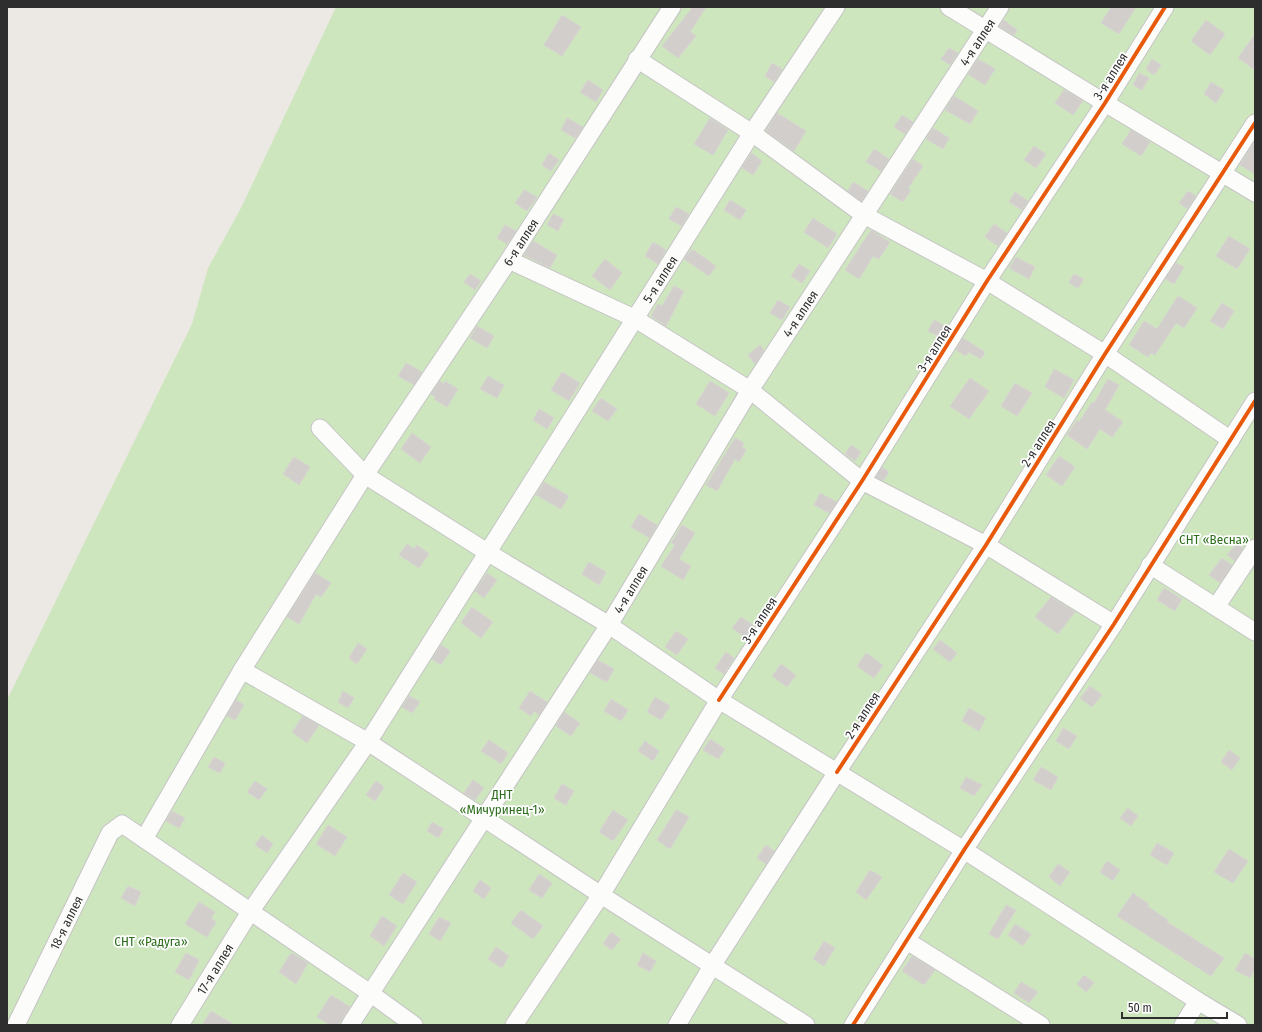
<svg xmlns="http://www.w3.org/2000/svg" width="1262" height="1032" font-family="'Fira Sans Condensed',sans-serif">
<style>
.green{fill:#cee6be}
.building{fill:#d1cecb;stroke:#d7d4d0}
.lines{fill:none;stroke-linecap:round;stroke-linejoin:round}
.minor-casing{stroke:#c5c4c5;stroke-width:19}
.minor{stroke:#fcfcfb;stroke-width:17}
.cycleway-casing{stroke:#fff;stroke-width:6}
.cycleway{stroke:#e8590c;stroke-width:4}
.labels{text-anchor:middle;stroke-width:3.5;stroke-linejoin:round;paint-order:stroke}
.street-label{font-size:13px;fill:#2e2e2e;stroke:#fff}
.park-label{font-size:13px;fill:#2c6e1b;stroke:#fff}
</style>
<rect width="100%" height="100%" fill="#ece8e4"/>
<polygon class="green" points="336,7 1255,7 1255,1025 7,1025 7,700 192,324 208,268 241,208"/>
<g class="building">
<polygon points="693,7 706,7 690,32 696,36 678,58 662,46"/>
<polygon points="1111,7 1136,7 1119,34 1101,23"/>
<polygon points="562,15 581,27 562,56 544,45"/>
<polygon points="1004,20 1017,30 1014,35 999,26"/>
<polygon points="1206,20 1225,34 1210,55 1191,41"/>
<polygon points="1255,34 1255,70 1238,58"/>
<polygon points="949,48 958,53 950,65 941,59"/>
<polygon points="978,59 995,69 985,85 968,74"/>
<polygon points="1152,59 1161,65 1154,75 1146,69"/>
<polygon points="772,63 782,69 774,82 765,76"/>
<polygon points="1139,73 1149,78 1142,90 1133,85"/>
<polygon points="588,80 603,90 596,102 580,92"/>
<polygon points="1211,82 1224,90 1216,103 1204,94"/>
<polygon points="1064,90 1083,101 1073,115 1055,103"/>
<polygon points="954,96 978,111 970,124 945,110"/>
<polygon points="777,113 806,131 794,151 766,131"/>
<polygon points="902,115 913,122 905,134 894,127"/>
<polygon points="567,118 583,127 575,138 561,130"/>
<polygon points="710,118 728,130 713,155 694,144"/>
<polygon points="933,128 949,138 943,149 926,139"/>
<polygon points="1131,130 1150,142 1141,156 1122,144"/>
<polygon points="1255,141 1255,174 1240,165"/>
<polygon points="1034,146 1046,154 1036,168 1024,160"/>
<polygon points="874,149 889,159 881,171 866,162"/>
<polygon points="549,153 559,160 551,171 542,165"/>
<polygon points="751,153 762,161 753,175 742,168"/>
<polygon points="913,159 923,166 908,188 911,190 903,202 890,194"/>
<polygon points="853,182 868,191 862,201 848,191"/>
<polygon points="524,190 537,197 527,211 515,203"/>
<polygon points="1188,191 1196,196 1187,209 1179,203"/>
<polygon points="1015,192 1028,201 1022,210 1009,202"/>
<polygon points="730,200 746,210 740,220 724,210"/>
<polygon points="676,207 689,214 682,226 669,219"/>
<polygon points="553,214 564,219 558,231 547,225"/>
<polygon points="813,218 837,234 828,248 804,232"/>
<polygon points="994,224 1007,233 998,246 985,237"/>
<polygon points="505,225 516,231 507,244 497,238"/>
<polygon points="871,230 890,242 879,259 873,256 859,279 845,270"/>
<polygon points="1229,236 1250,249 1237,269 1216,256"/>
<polygon points="533,241 557,255 550,268 524,255"/>
<polygon points="653,242 666,250 658,264 645,256"/>
<polygon points="692,249 716,266 709,276 684,259"/>
<polygon points="1016,257 1035,267 1029,279 1009,268"/>
<polygon points="605,259 622,273 610,290 592,276"/>
<polygon points="1176,263 1184,267 1174,284 1165,279"/>
<polygon points="799,264 810,271 802,283 791,276"/>
<polygon points="470,274 481,281 475,290 464,282"/>
<polygon points="1074,274 1084,279 1078,288 1069,283"/>
<polygon points="674,286 684,291 666,326 651,316 658,304 662,306"/>
<polygon points="1178,296 1197,308 1184,328 1176,323 1155,355 1151,353 1148,357 1129,345 1144,321 1157,329"/>
<polygon points="778,300 790,307 782,320 770,313"/>
<polygon points="1222,303 1234,311 1223,329 1210,321"/>
<polygon points="934,320 947,327 940,337 928,331"/>
<polygon points="477,326 494,336 487,348 470,338"/>
<polygon points="963,338 985,352 981,359 968,352 966,356 956,350"/>
<polygon points="760,345 764,350 755,364 748,355"/>
<polygon points="406,363 422,372 414,385 398,376"/>
<polygon points="1054,369 1074,380 1064,398 1045,387"/>
<polygon points="562,372 580,383 569,401 551,390"/>
<polygon points="488,376 504,385 497,398 480,389"/>
<polygon points="970,378 989,391 969,419 950,406"/>
<polygon points="1108,379 1119,385 1105,410 1123,422 1112,437 1100,429 1087,449 1067,435 1077,420 1079,422 1092,402 1094,403"/>
<polygon points="440,381 444,384 445,381 458,389 447,407 434,399 436,397 431,394"/>
<polygon points="710,381 729,393 715,416 696,404"/>
<polygon points="1015,383 1032,393 1017,416 1001,406"/>
<polygon points="601,398 617,409 608,421 592,411"/>
<polygon points="539,409 554,418 547,429 533,420"/>
<polygon points="412,433 431,447 420,463 401,449"/>
<polygon points="735,438 744,443 742,447 746,450 739,462 735,459 717,491 706,485"/>
<polygon points="851,445 861,452 855,461 845,454"/>
<polygon points="1059,456 1075,467 1062,486 1046,475"/>
<polygon points="294,457 310,467 299,485 283,474"/>
<polygon points="882,467 889,472 883,481 876,477"/>
<polygon points="544,482 569,496 561,509 536,495"/>
<polygon points="820,493 837,502 829,513 814,505"/>
<polygon points="639,514 657,525 650,538 631,527"/>
<polygon points="682,525 695,533 679,559 691,566 683,580 661,566 675,545 671,543"/>
<polygon points="407,544 414,549 417,545 429,554 419,568 399,555"/>
<polygon points="1236,544 1243,548 1235,561 1227,555"/>
<polygon points="1222,558 1232,565 1220,583 1209,575"/>
<polygon points="589,562 606,572 599,585 582,574"/>
<polygon points="315,573 331,583 321,597 316,594 299,624 287,617"/>
<polygon points="487,573 497,580 484,598 475,591"/>
<polygon points="1164,588 1182,599 1175,611 1157,600"/>
<polygon points="1051,597 1075,612 1058,634 1035,617"/>
<polygon points="472,607 493,622 481,638 461,623"/>
<polygon points="741,617 754,626 746,638 732,628"/>
<polygon points="676,631 688,639 677,655 665,647"/>
<polygon points="940,640 957,653 950,662 933,649"/>
<polygon points="358,643 367,649 357,664 349,658"/>
<polygon points="441,645 450,651 441,665 432,659"/>
<polygon points="726,652 734,658 724,674 715,668"/>
<polygon points="866,653 883,665 874,678 857,666"/>
<polygon points="598,660 614,669 607,682 590,673"/>
<polygon points="781,664 796,675 787,687 772,676"/>
<polygon points="1090,686 1102,695 1092,707 1080,698"/>
<polygon points="343,691 354,698 348,708 338,702"/>
<polygon points="530,691 547,702 539,715 534,711 531,716 519,708"/>
<polygon points="409,696 420,702 412,713 402,707"/>
<polygon points="655,697 670,706 661,720 647,712"/>
<polygon points="611,699 628,710 621,721 604,711"/>
<polygon points="236,700 244,705 235,720 227,716"/>
<polygon points="969,708 986,718 979,731 962,721"/>
<polygon points="564,712 580,723 571,736 556,726"/>
<polygon points="303,716 319,725 307,743 292,732"/>
<polygon points="1063,728 1077,736 1069,749 1056,741"/>
<polygon points="710,739 725,749 718,759 703,750"/>
<polygon points="489,740 508,753 501,764 481,751"/>
<polygon points="645,741 659,751 653,761 638,751"/>
<polygon points="1229,750 1240,758 1232,770 1221,762"/>
<polygon points="214,757 225,763 220,773 208,767"/>
<polygon points="1041,767 1058,777 1051,790 1033,780"/>
<polygon points="966,777 982,785 974,796 960,788"/>
<polygon points="473,780 484,788 475,800 464,793"/>
<polygon points="255,781 267,789 259,800 247,792"/>
<polygon points="376,781 384,787 375,801 366,795"/>
<polygon points="562,784 574,791 566,805 554,798"/>
<polygon points="1128,808 1138,816 1131,826 1120,818"/>
<polygon points="613,810 628,820 613,841 599,832"/>
<polygon points="676,810 689,817 670,849 657,840"/>
<polygon points="172,811 185,818 179,828 166,821"/>
<polygon points="432,822 444,829 438,838 427,831"/>
<polygon points="328,825 347,837 335,856 316,844"/>
<polygon points="262,835 273,844 267,853 255,845"/>
<polygon points="1157,843 1174,853 1167,865 1150,855"/>
<polygon points="766,845 774,851 766,864 757,858"/>
<polygon points="1229,849 1248,861 1233,883 1214,872"/>
<polygon points="1107,861 1120,870 1113,881 1100,872"/>
<polygon points="1058,864 1070,872 1060,886 1049,877"/>
<polygon points="870,870 882,877 866,900 856,892"/>
<polygon points="403,873 417,882 403,904 389,895"/>
<polygon points="539,874 552,883 542,898 529,890"/>
<polygon points="480,880 491,888 484,899 473,891"/>
<polygon points="128,886 141,892 135,906 121,898"/>
<polygon points="1133,893 1149,904 1147,906 1168,920 1167,922 1224,958 1211,976 1117,916"/>
<polygon points="199,902 215,912 211,918 216,922 207,937 185,924"/>
<polygon points="1006,905 1016,910 998,939 989,934"/>
<polygon points="521,910 543,926 533,939 511,923"/>
<polygon points="382,916 397,926 384,946 370,936"/>
<polygon points="439,917 451,923 440,941 429,934"/>
<polygon points="1015,924 1031,934 1023,946 1008,935"/>
<polygon points="611,932 621,939 612,950 603,944"/>
<polygon points="824,941 835,948 824,966 813,959"/>
<polygon points="496,947 509,956 502,968 488,959"/>
<polygon points="186,953 199,960 189,980 175,972"/>
<polygon points="291,953 308,963 296,984 279,972"/>
<polygon points="643,953 656,961 650,972 637,965"/>
<polygon points="1245,953 1255,959 1255,969 1250,978 1235,970"/>
<polygon points="912,956 935,970 924,985 902,971"/>
<polygon points="1084,975 1094,983 1086,992 1077,984"/>
<polygon points="1021,982 1038,992 1029,1003 1014,993"/>
<polygon points="331,995 350,1007 338,1025 330,1025 317,1017"/>
<polygon points="211,1011 235,1025 202,1025"/>
</g>
<g class="lines">
<defs>
<g id="minor">
<polyline points="949,7 1105,103 1255,193"/>
<polyline points="637,59 752,133 864,215 987,281 1105,354 1231,440"/>
<polyline points="509,260 634,318 750,390 862,481 986,545 1114,624"/>
<polyline points="320,428 365,475 487,552 609,625 719,700 964,850 1198,1001 1238,1025"/>
<polyline points="1150,565 1255,632"/>
<polyline points="1216,607 1255,548"/>
<polyline points="242,670 368,742 601,895 806,1025"/>
<path id="s1" d="M144 839 242 670 365 475 509 260 672 7"/>
<polyline points="907,941 1041,1025"/>
<path id="s2" d="M16 1025 110 833 122 824 370 993 414 1025"/>
<path id="s3" d="M180 1025 250 912 368 742 752 133 836 7"/>
<path id="s4" d="M350 1025 609 625 750 390 1000 7"/>
<polyline points="514,1025 601,895 719,700 862,481 987,281 1105,103 1165,7"/>
<polyline points="677,1025 712,966 837,772 986,545 1105,354 1255,123"/>
<polyline points="853,1025 964,850 1114,624 1255,401"/>
<polyline points="1183,1025 1198,1001"/>
</g>
</defs>
<use href="#minor" class="minor-casing"/>
<use href="#minor" class="minor"/>
<defs>
<g id="cycleway">
<polyline points="719,700 862,481 987,281 1105,103 1165,7"/>
<polyline points="837,772 986,545 1105,354 1255,123"/>
<polyline points="853,1025 964,850 1114,624 1255,401"/>
</g>
</defs>
<use href="#cycleway" class="cycleway-casing"/>
<use href="#cycleway" class="cycleway"/>
</g>
<g class="labels">
<g class="street-label">
<text dy="5" stroke="none"><textPath href="#s4" startOffset="1166">4-я аллея</textPath></text>
<text transform="translate(1110 76) rotate(-58)" y="5">3-я аллея</text>
<text dy="5" stroke="none"><textPath href="#s1" startOffset="706">6-я аллея</textPath></text>
<text dy="5" stroke="none"><textPath href="#s3" startOffset="887">5-я аллея</textPath></text>
<text dy="5" stroke="none"><textPath href="#s4" startOffset="842">4-я аллея</textPath></text>
<text transform="translate(934 348) rotate(-58)" y="5">3-я аллея</text>
<text transform="translate(1038 443) rotate(-58)" y="5">2-я аллея</text>
<text dy="5" stroke="none"><textPath href="#s4" startOffset="518">4-я аллея</textPath></text>
<text transform="translate(759 620) rotate(-57)" y="5">3-я аллея</text>
<text transform="translate(862 715) rotate(-57)" y="5">2-я аллея</text>
<text dy="5" stroke="none"><textPath href="#s2" startOffset="114">18-я аллея</textPath></text>
<text dy="5" stroke="none"><textPath href="#s3" startOffset="66">17-я аллея</textPath></text>
</g>
<g class="park-label">
<text x="1214" y="544">СНТ «Весна»</text>
<text x="502" y="799">ДНТ<tspan x="502" dy="15">«Мичуринец-1»</tspan></text>
<text x="151" y="946">СНТ «Радуга»</text>
</g>
</g>
<rect width="1262" height="1032" fill="none" stroke="#2e2e2e" stroke-width="16"/>
<path d="M1122 1012v6h105v-6" fill="none" stroke="#2e2e2e" stroke-width="2"/>
<text x="1128" y="1012" font-size="12" fill="#2e2e2e" stroke="#ffffff" stroke-width="3" paint-order="stroke">50 m</text>
</svg>
